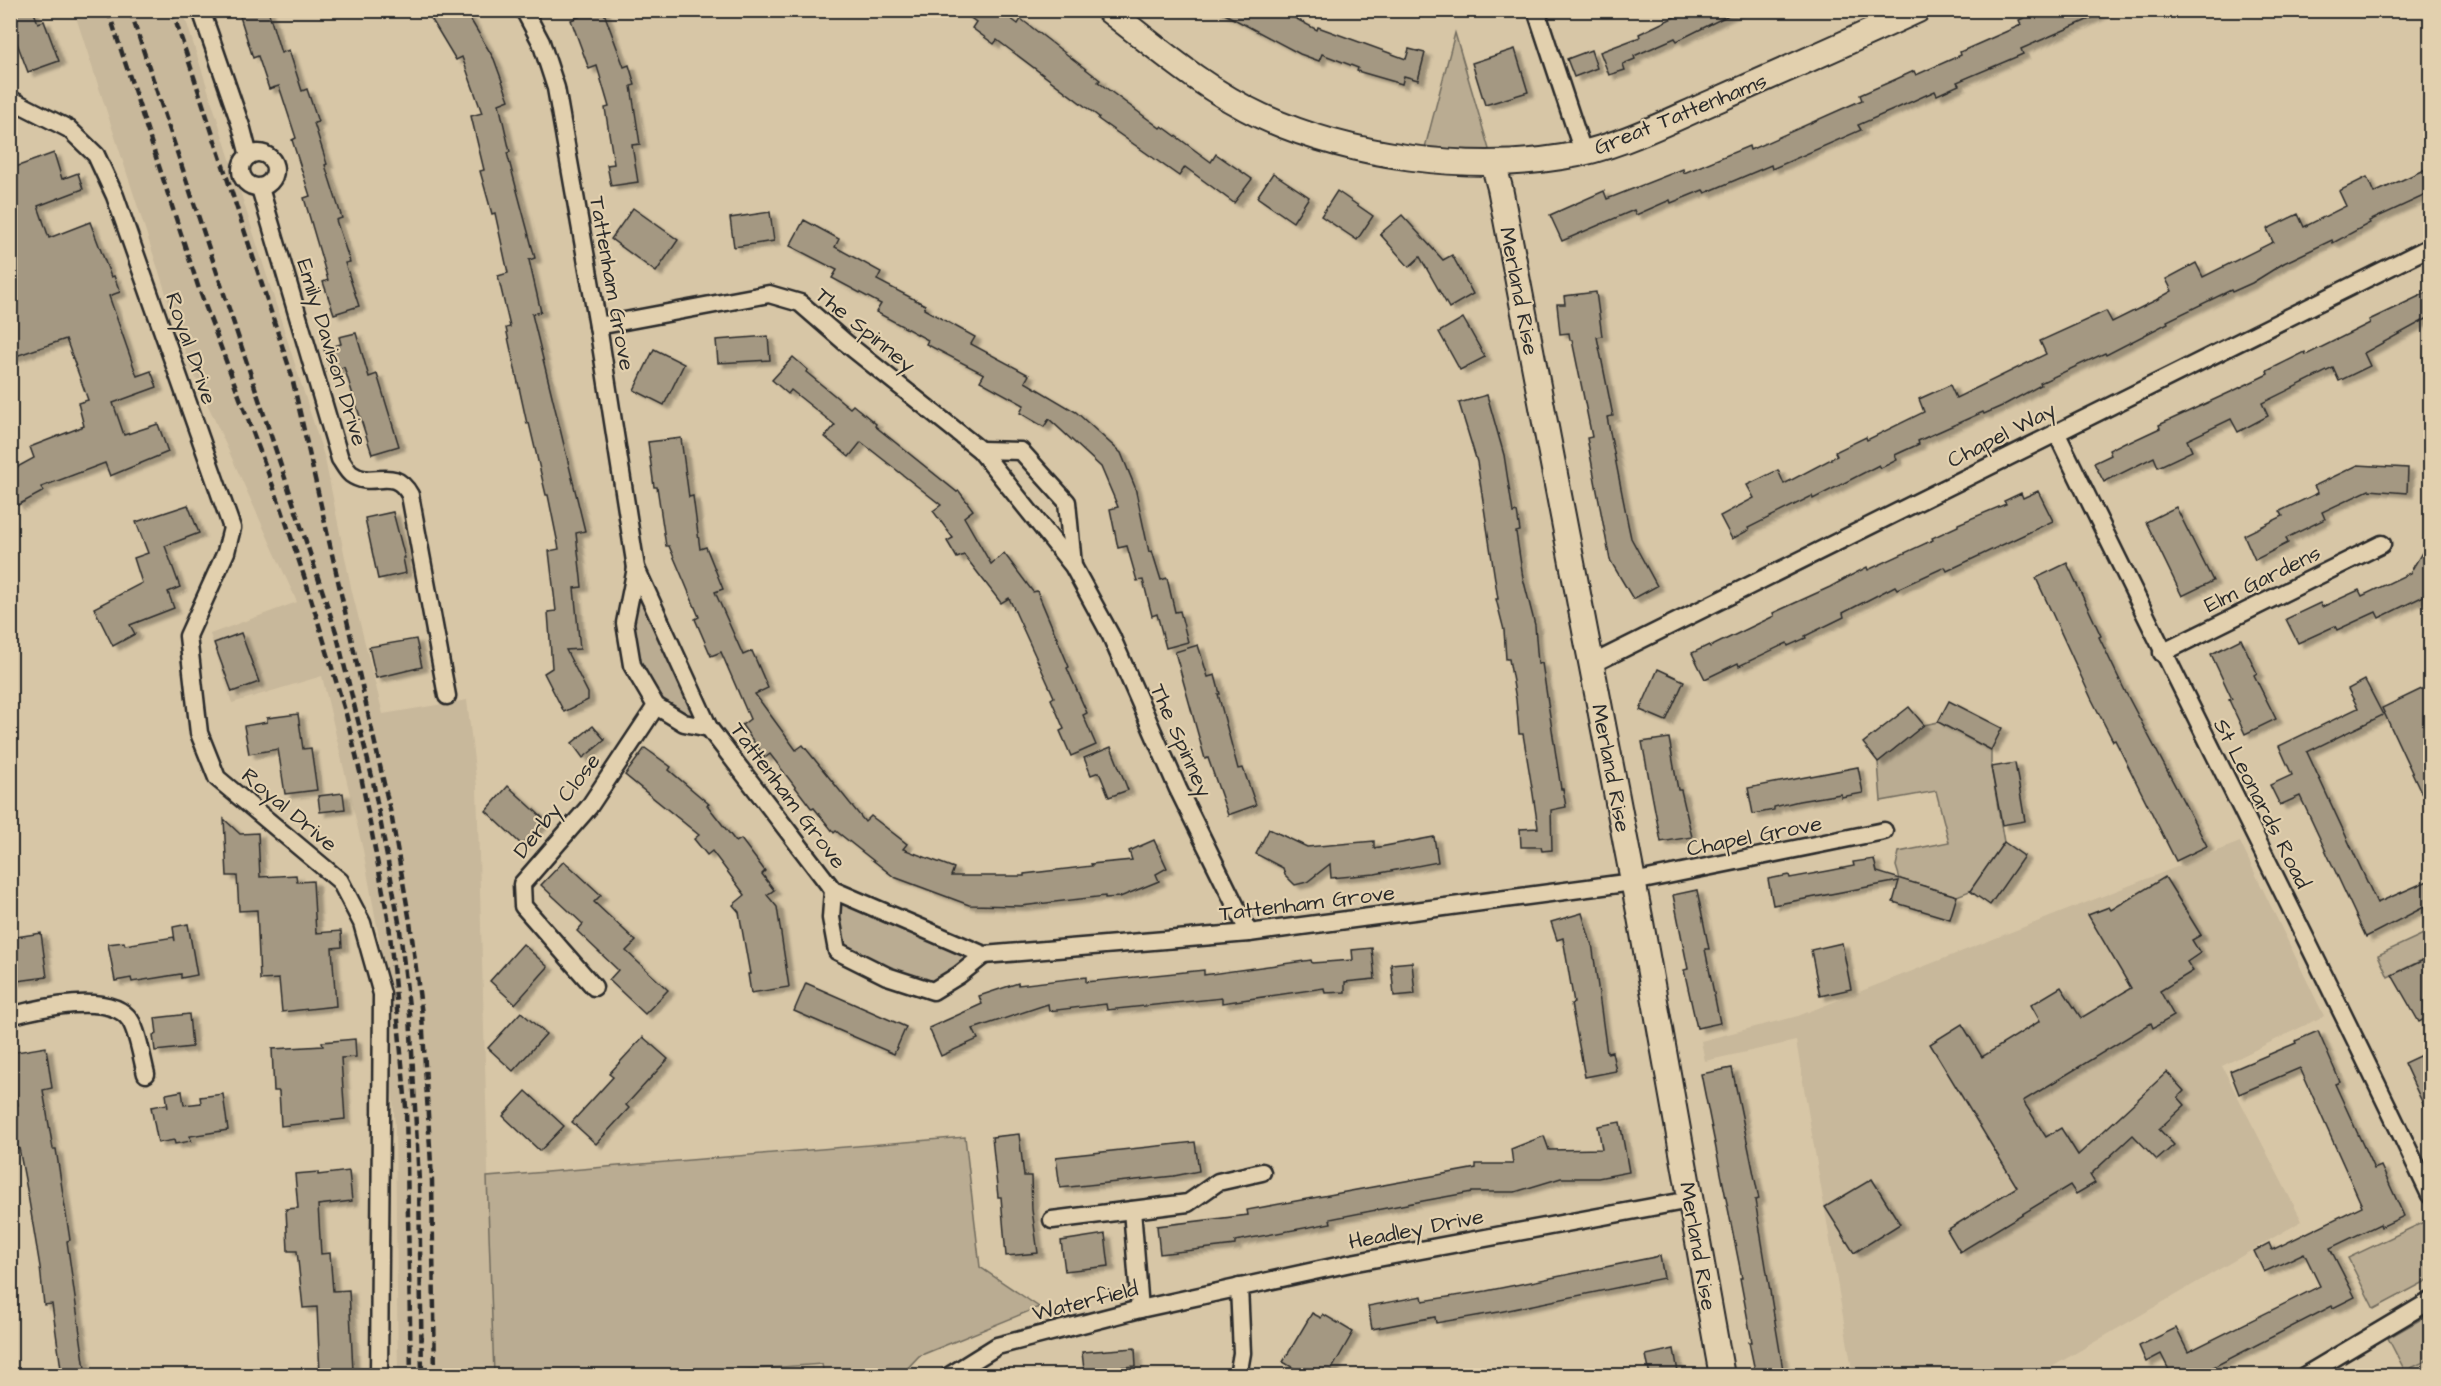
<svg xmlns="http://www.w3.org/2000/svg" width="2441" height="1386" font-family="'Architects Daughter',sans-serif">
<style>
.built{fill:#c8b89b}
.green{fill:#baac92;stroke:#726c5e;stroke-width:1.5}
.building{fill:#a49882;stroke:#2b2b2b;stroke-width:1.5;filter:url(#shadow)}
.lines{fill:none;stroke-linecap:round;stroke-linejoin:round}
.street-casing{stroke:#2b2b2b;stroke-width:21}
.secondary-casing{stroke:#2b2b2b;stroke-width:28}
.street{stroke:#e2d0ae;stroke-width:16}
.secondary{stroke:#e2d0ae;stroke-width:24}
.rail{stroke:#2b2b2b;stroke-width:4.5;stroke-dasharray:9 4.5;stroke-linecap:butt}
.labels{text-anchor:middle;stroke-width:4.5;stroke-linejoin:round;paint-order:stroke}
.street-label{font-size:22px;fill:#2b2b2b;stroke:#e2d0ae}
</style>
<defs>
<filter id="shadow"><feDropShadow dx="6" dy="4" stdDeviation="1.5" flood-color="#0004"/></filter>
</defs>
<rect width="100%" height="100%" fill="#d7c6a6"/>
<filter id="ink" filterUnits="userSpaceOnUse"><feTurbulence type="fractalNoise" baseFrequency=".0167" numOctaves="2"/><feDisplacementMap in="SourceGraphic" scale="12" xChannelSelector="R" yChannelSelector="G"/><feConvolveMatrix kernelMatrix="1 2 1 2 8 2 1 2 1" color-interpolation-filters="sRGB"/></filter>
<g filter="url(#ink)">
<g class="built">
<polygon points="74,11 183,11 325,459 352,592 383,714 467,700 477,787 494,1375 398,1375 395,1127 381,948 363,850 322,676 232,703 210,634 297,602 188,361"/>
<polygon points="2240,842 2324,1016 2222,1066 2302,1221 2038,1375 1853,1375 1796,1041 1705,1061 1701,1041 1798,1016"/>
</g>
<g class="green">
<polygon points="1455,33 1493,163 1422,159"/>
<polygon points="636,568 709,728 656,706 625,623"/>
<polygon points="1938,722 1991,750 1991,767 2004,842 1970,891 1957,896 1900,879 1896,866 1899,852 1949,842 1936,791 1881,801 1878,762 1924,725"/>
<polygon points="833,890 984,955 933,991 837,951"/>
<polygon points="2430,931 2430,956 2388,977 2378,955"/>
<polygon points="965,1137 980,1267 1039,1307 919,1356 901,1375 824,1375 822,1364 660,1376 494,1375 487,1177"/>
<polygon points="2430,1219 2430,1279 2374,1309 2348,1258"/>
<polygon points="2430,1314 2430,1359 2405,1371 2388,1338"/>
</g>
<g class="building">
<polygon points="10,10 33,10 38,23 44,21 59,61 28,72 10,25"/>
<polygon points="238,10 268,10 281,53 289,50 302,91 307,89 318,122 314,123 327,164 325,165 342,218 336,220 350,262 345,263 359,306 334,314 323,282 328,280 304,198 310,196 292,140 296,138 279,86 269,89 258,56 253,58"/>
<polygon points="426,10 465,10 494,59 509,100 499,104 510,152 507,153 535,258 529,260 541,312 532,314 585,531 576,533 582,587 574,588 580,649 566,650 588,693 588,700 564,712 544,673 552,668 548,612 556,611 549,551 559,549 548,495 546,495 529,423 527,424 506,328 510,327 498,276 508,273 495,213 492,214 480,171 484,170 471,116 482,113 462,57 456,60"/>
<polygon points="596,10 603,10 624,67 629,65 635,85 631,86 640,144 632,145 638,182 611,186 607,165 614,164 605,108 609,107 597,66 589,69 571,20"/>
<polygon points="960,10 999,10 1018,24 1021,19 1100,80 1098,82 1160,128 1162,126 1211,162 1216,154 1252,179 1234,203 1185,167 1179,176 1098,119 1099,117 997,40 994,44 972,28 976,22"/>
<polygon points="1217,10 1280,10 1317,30 1318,27 1406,59 1409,49 1425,53 1418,80 1404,76 1402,84 1357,71 1358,68 1322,54 1319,61 1300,54"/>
<polygon points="1689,10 1739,10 1677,41 1675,38 1634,56 1635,59 1623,64 1625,70 1609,75 1600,52 1640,37 1639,34"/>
<polygon points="2042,10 2110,10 2021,49 2023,54 1957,82 1959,85 1937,95 1935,91 1893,110 1858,125 1861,130 1772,169 1771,165 1705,193 1703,190 1671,203 1670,200 1636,215 1634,210 1562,241 1550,215 1604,191 1607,199 1683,169 1684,173 1749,146 1750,150 1862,100 1860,95 1892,81 1914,71 1916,75 1961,55 1960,52 2021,25 2019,20"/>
<polygon points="1515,49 1528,92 1485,105 1472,63"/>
<polygon points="1591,50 1597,68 1574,77 1567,59"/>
<polygon points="54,153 62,179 78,173 83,189 38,206 49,238 90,222 111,277 114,276 120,292 109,296 137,376 151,371 157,387 113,403 124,435 158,424 168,452 110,476 105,463 41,487 44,491 18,505 10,491 10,471 34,458 30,447 84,426 78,403 88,400 66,339 10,358 10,169"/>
<polygon points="2430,167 2430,193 2369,221 2370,223 2333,243 2332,240 2284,263 2252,283 2232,292 2231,290 2167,321 2168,323 2106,355 2105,353 2040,383 2041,385 2002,406 1984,414 1983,412 1918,441 1919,444 1895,455 1897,460 1881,468 1879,465 1813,499 1812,496 1748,528 1749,530 1732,539 1720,516 1754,498 1747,485 1778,470 1784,484 1837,456 1835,452 1866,437 1867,440 1924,412 1919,399 1950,385 1956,398 2046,354 2040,341 2106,311 2112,322 2156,300 2172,291 2166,279 2196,263 2203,277 2273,242 2267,229 2298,214 2304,227 2346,206 2339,191 2367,177 2374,193"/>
<polygon points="1273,173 1309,197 1293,222 1257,197"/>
<polygon points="1337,191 1373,216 1357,240 1321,216"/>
<polygon points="633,208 678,240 656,272 611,239"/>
<polygon points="770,212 774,241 734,247 730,218"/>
<polygon points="1402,215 1443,260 1452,255 1473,294 1449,308 1420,257 1409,267 1395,251 1380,234"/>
<polygon points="804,220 839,239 835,247 881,272 877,280 925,305 924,309 975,337 971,344 1029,375 1025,382 1076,412 1121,453 1135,487 1149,552 1152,551 1161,580 1167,578 1175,612 1180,611 1188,642 1166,648 1157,614 1152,616 1143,580 1137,581 1127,546 1118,548 1110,509 1118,507 1101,467 1049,419 1044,427 1020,413 1024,405 980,381 984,374 926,344 928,340 876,312 881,304 832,278 837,270 790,246"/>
<polygon points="2430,291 2430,317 2364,353 2370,366 2339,381 2333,368 2262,403 2268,416 2238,432 2231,419 2187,440 2192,451 2158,467 2154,457 2104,482 2094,463 2111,455 2109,450 2127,441 2128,443 2160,428 2159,425 2235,390 2268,374 2267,371 2305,352 2306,355 2370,323 2369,320"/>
<polygon points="1596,292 1602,336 1597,337 1613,416 1607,417 1628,524 1631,538 1657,586 1633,599 1610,560 1587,438 1592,437 1572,340 1570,340 1569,333 1560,334 1557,304 1565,304 1564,296"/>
<polygon points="1463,318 1485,357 1460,370 1439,332"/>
<polygon points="356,333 369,377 377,374 399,446 372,454 344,367 331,371 324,349 341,344 339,337"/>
<polygon points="768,336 770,360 718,363 716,340"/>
<polygon points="654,349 684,364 664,405 634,390"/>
<polygon points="793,357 808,370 806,372 850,408 853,405 876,424 875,426 957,492 959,491 973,510 964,517 991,564 1004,553 1033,592 1037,591 1069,667 1067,668 1087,713 1083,715 1096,745 1071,756 1060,731 1064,729 1051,699 1054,697 1009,598 1001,603 964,555 957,558 947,541 953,538 933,511 941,505 861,442 849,457 825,437 835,425 791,390 788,394 772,380"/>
<polygon points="1487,395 1504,455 1513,513 1517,512 1520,531 1516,532 1523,578 1535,625 1538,664 1542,663 1561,789 1563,789 1566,807 1551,810 1552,850 1542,851 1541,847 1521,847 1520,829 1538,828 1533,794 1523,734 1519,734 1516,699 1509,659 1506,659 1504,630 1496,599 1498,599 1477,462 1459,403"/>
<polygon points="681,438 689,497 693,496 700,549 706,547 723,589 715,592 743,655 752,651 768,688 755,694 796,750 803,745 865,822 871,816 907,844 903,849 954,868 951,876 1024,876 1024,874 1092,866 1091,864 1132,860 1129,851 1154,840 1167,868 1156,874 1159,881 1120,897 1105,898 1105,896 1021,906 969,905 894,877 836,831 834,833 814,808 812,809 770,754 765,758 742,725 750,719 721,652 711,656 695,619 699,617 684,581 669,546 666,546 657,487 654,487 648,442"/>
<polygon points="2358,465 2408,468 2407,493 2369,490 2322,512 2325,519 2286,538 2288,543 2255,560 2244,535 2283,516 2280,511 2318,493 2314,486"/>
<polygon points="2038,491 2053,521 1947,571 1945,567 1897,589 1895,586 1843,613 1844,617 1805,636 1806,638 1788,646 1787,643 1739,666 1738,663 1705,679 1692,653 1709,645 1710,647 1774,616 1773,613 1830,587 1850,576 1867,567 1868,570 1933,540 1932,538 1958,526 1958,524 2006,504 2004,501 2021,493 2023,498"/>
<polygon points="188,505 199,533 165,546 180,587 168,592 174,608 130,625 135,634 113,646 94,608 142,583 134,558 148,553 136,522"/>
<polygon points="2176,507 2213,581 2182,596 2146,522"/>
<polygon points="393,512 405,558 403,558 406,573 378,579 365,518"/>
<polygon points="2430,539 2430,593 2379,618 2376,612 2337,630 2335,626 2298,643 2286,619 2320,603 2322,607 2359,590 2362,596 2410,573"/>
<polygon points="2067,563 2101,636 2099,637 2126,693 2207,846 2176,861 2115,740 2113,741 2091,698 2036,578"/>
<polygon points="241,633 259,682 232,692 214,643"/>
<polygon points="416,639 422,667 376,678 369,647"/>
<polygon points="2241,639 2257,673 2254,675 2276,719 2245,734 2229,700 2232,699 2211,654"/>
<polygon points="1198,645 1208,677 1215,675 1220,694 1218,694 1238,769 1243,768 1256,805 1228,815 1208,758 1205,759 1175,652"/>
<polygon points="1658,669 1684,681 1666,721 1640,710"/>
<polygon points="2365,680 2383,715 2307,752 2377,903 2430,880 2430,904 2366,937 2300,796 2280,805 2270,785 2292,775 2279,746 2358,708 2348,689"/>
<polygon points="2430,685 2430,811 2382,708"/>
<polygon points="1949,701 2002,728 1991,750 1938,722"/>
<polygon points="1909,707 1924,725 1878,762 1863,743"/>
<polygon points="298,714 303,749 311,748 317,790 285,794 278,749 249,754 244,726 267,722 267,718"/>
<polygon points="593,726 605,740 583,758 572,743"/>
<polygon points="1669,738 1678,790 1681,790 1692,837 1661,842 1642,742"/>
<polygon points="1111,747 1128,790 1109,797 1099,772 1091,775 1084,758"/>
<polygon points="645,748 671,767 669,770 709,804 707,805 736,842 741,839 765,871 762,874 774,890 767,895 777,907 789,987 751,993 748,974 750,974 739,912 733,905 745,895 712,851 707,855 694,839 699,835 625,775"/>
<polygon points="2015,763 2025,821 2002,825 1991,767"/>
<polygon points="1858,767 1863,793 1841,797 1841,794 1799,801 1774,807 1774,810 1753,814 1748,788"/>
<polygon points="508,786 545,820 522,845 486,811"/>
<polygon points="343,793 345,809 320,812 318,796"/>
<polygon points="224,819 240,834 258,833 260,877 296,875 297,882 313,881 316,933 341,931 342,947 332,948 336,1006 282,1012 279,979 260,980 257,910 239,911 237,876 227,876"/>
<polygon points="1269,829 1307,847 1374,841 1374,848 1434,837 1438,862 1375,874 1331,878 1330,864 1307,882 1295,885 1285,875 1283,868 1256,854"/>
<polygon points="2004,842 2024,856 1990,905 1970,891"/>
<polygon points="1874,859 1877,872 1957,896 1950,919 1893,902 1899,881 1773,905 1768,879 1789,875 1790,878 1828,871 1854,866 1853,862"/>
<polygon points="564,861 601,895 594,902 636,941 626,951 668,990 645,1014 609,980 618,970 577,931 583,924 541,885"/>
<polygon points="2165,877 2201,935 2192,940 2200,953 2187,962 2193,971 2160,991 2174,1016 2153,1028 2151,1023 2023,1101 2046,1137 2061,1128 2078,1155 2167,1072 2184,1091 2178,1097 2185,1105 2159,1129 2174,1145 2157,1160 2133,1135 2090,1175 2095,1183 2076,1194 2070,1185 1960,1252 1947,1230 2017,1187 1930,1044 1962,1024 1982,1057 2040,1021 2031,1005 2061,987 2081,1018 2131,988 2088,915 2109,907 2111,910"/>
<polygon points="1697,890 1709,949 1705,949 1720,1023 1697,1028 1684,970 1688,969 1673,895"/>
<polygon points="1582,913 1591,943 1592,943 1607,1053 1612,1052 1616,1071 1585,1077 1571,1004 1574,1003 1563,938 1557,940 1551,922"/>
<polygon points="188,924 197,975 181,978 181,974 132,982 131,978 115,981 108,944 124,942 125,945 174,937 175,941 173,927"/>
<polygon points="41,933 47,977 10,982 10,938"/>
<polygon points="1842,943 1851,989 1820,996 1811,950"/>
<polygon points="523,944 548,967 515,1004 490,981"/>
<polygon points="1372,948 1375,979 1345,982 1345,992 1325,993 1324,988 1222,1003 1222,998 1107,1010 1106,1004 1049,1011 1048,1004 973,1029 978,1039 941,1056 929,1028 982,1004 979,996 1018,983 1018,985 1086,977 1086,982 1204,970 1204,975 1311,960 1312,963 1353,960 1352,950"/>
<polygon points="2430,957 2430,1016 2419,1022 2392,975"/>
<polygon points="1412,962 1415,994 1394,996 1391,964"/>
<polygon points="806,983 906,1027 894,1054 794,1011"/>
<polygon points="521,1012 546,1034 513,1071 488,1048"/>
<polygon points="189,1014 192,1047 155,1051 153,1035 157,1034 155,1018"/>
<polygon points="2318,1031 2340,1082 2335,1084 2374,1169 2381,1166 2404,1216 2381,1227 2380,1224 2330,1248 2355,1297 2333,1308 2332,1306 2196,1376 2172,1376 2161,1354 2146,1362 2139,1346 2176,1328 2188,1352 2320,1286 2304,1253 2264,1272 2254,1251 2269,1243 2272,1250 2362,1206 2300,1068 2239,1094 2230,1071 2296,1043 2295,1041"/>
<polygon points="643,1037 668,1059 626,1105 629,1108 596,1144 572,1122 613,1077 609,1074"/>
<polygon points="355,1039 356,1057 341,1058 345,1119 281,1126 279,1091 274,1091 272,1049 323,1046 322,1042"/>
<polygon points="46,1047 52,1088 43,1090 53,1149 56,1149 70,1240 67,1241 86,1376 62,1376 52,1304 44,1305 40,1267 28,1195 19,1148 16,1148 10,1114 10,1107 18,1105 10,1053"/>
<polygon points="2430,1051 2430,1119 2404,1063"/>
<polygon points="1732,1068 1759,1199 1755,1200 1784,1376 1756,1376 1749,1342 1752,1342 1740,1278 1742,1278 1701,1074"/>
<polygon points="182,1091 184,1105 201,1103 200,1097 223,1094 228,1130 190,1136 191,1141 175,1144 174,1140 158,1143 151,1107 167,1104 168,1108 166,1094"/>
<polygon points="526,1091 564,1126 540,1151 503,1116"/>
<polygon points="1620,1122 1629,1172 1598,1178 1561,1178 1515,1192 1472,1192 1412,1203 1330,1219 1331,1223 1235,1241 1235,1245 1160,1254 1157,1226 1248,1215 1247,1210 1476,1168 1476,1164 1513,1164 1511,1149 1544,1136 1549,1150 1602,1149 1598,1126"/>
<polygon points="1019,1134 1024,1176 1031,1176 1032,1210 1038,1253 1006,1256 1001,1197 998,1197 992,1137"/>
<polygon points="1195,1142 1199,1171 1174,1176 1060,1188 1056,1157"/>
<polygon points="349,1171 352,1201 318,1205 321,1254 330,1253 333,1291 349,1290 353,1371 352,1376 320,1376 317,1307 303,1308 297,1251 288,1251 286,1209 298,1208 295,1174 318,1172 318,1175"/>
<polygon points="1872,1179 1900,1224 1854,1253 1825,1207"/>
<polygon points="1105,1234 1109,1266 1065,1271 1061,1241"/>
<polygon points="1660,1256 1664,1278 1499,1312 1436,1323 1435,1317 1372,1329 1368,1306 1422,1296 1423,1301 1486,1291"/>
<polygon points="1312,1313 1321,1318 1323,1314 1353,1332 1328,1376 1307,1376 1283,1362"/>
<polygon points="1135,1348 1136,1366 1084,1370 1082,1352"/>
<polygon points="1674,1349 1678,1372 1650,1376 1646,1355"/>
</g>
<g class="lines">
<defs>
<g id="street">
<polyline points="201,10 242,129 249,156"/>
<polyline points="524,10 541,42 556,88 598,326 636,568 709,728 833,890 984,955 1249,933 1633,882 1884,831"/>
<polyline points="1536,10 1583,152"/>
<polyline points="10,99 69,129 96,155 115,196 232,528 226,552 188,636 199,733 217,778 340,881 362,923 382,994 379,1376"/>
<circle cx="258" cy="170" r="17"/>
<path d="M260 188 340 459C343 463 347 471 351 474 373 490 393 464 410 495L447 696"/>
<polyline points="598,326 769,294 800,303 846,343 980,450 1073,566 1111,636 1178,789 1249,933"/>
<path d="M2056 432C2179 687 2309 939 2430 1195"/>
<polyline points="980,450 1021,451 1067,502 1073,565"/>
<polyline points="636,568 625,623 632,665 656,706 684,723 709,728"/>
<polyline points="2162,653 2382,544"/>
<polyline points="1592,664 2430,247"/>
<polyline points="833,890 831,918 837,951 887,976 933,991 959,975 984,955"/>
<polyline points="594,987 523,906 522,884 589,807 656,706"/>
<path d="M10 1016C39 1008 111 991 130 1020 138 1032 142 1059 146 1074"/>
<polyline points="1132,1210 1140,1309"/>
<polyline points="1052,1220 1188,1203 1218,1182 1262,1172"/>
<polyline points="949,1376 997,1346 1140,1309 1351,1263 1690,1200"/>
<polyline points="1238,1376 1242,1353 1239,1287"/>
<polyline points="2304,1376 2430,1301"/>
</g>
<g id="secondary">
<path d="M1108 10C1157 48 1205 90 1261 116 1348 156 1468 173 1562 157 1616 149 1666 122 1715 101 1783 71 1851 41 1918 10"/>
<polyline points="1493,163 1500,188 1640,917 1722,1376"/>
</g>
</defs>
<use href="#street" class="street-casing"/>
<use href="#secondary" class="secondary-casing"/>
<use href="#street" class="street"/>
<use href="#secondary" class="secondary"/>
<g class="rail">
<polyline points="108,10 199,289 282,510 306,582 346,714 361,776 389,923 406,1107 411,1376"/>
<polyline points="130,10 336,632 373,781 399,922 410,1015 419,1182 422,1376"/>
<polyline points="172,10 291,373 392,819 410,922 422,1015 432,1181 435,1376"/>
</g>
</g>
</g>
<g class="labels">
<g class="street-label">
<text transform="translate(1680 113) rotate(-22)" y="8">Great Tattenhams</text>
<text transform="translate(613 283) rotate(80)" y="8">Tattenham Grove</text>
<text transform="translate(1520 291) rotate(79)" y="8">Merland Rise</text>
<text transform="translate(866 329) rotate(39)" y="8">The Spinney</text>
<text transform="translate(192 348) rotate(71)" y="8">Royal Drive</text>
<text transform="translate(333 352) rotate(73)" y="8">Emily Davison Drive</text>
<text transform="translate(2001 434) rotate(-27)" y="8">Chapel Way</text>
<text transform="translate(2262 578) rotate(-26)" y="8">Elm Gardens</text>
<text transform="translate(1182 740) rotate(66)" y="8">The Spinney</text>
<text transform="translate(1612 768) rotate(79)" y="8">Merland Rise</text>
<text transform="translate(789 795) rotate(53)" y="8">Tattenham Grove</text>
<text transform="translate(2263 803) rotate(63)" y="8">St Leonards Road</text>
<text transform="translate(556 805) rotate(-52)" y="8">Derby Close</text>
<text transform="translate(290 809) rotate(40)" y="8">Royal Drive</text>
<text transform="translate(1754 835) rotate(-11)" y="8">Chapel Grove</text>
<text transform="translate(1307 902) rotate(-7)" y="8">Tattenham Grove</text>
<text transform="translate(1416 1228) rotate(-11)" y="8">Headley Drive</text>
<text transform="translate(1699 1246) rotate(80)" y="8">Merland Rise</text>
<text transform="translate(1085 1300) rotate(-14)" y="8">Waterfield</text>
</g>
</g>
<rect width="2441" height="1386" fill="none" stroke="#e2d0ae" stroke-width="36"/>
<rect x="18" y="18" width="2405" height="1350" fill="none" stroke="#2b2b2b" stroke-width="2" filter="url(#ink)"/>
</svg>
